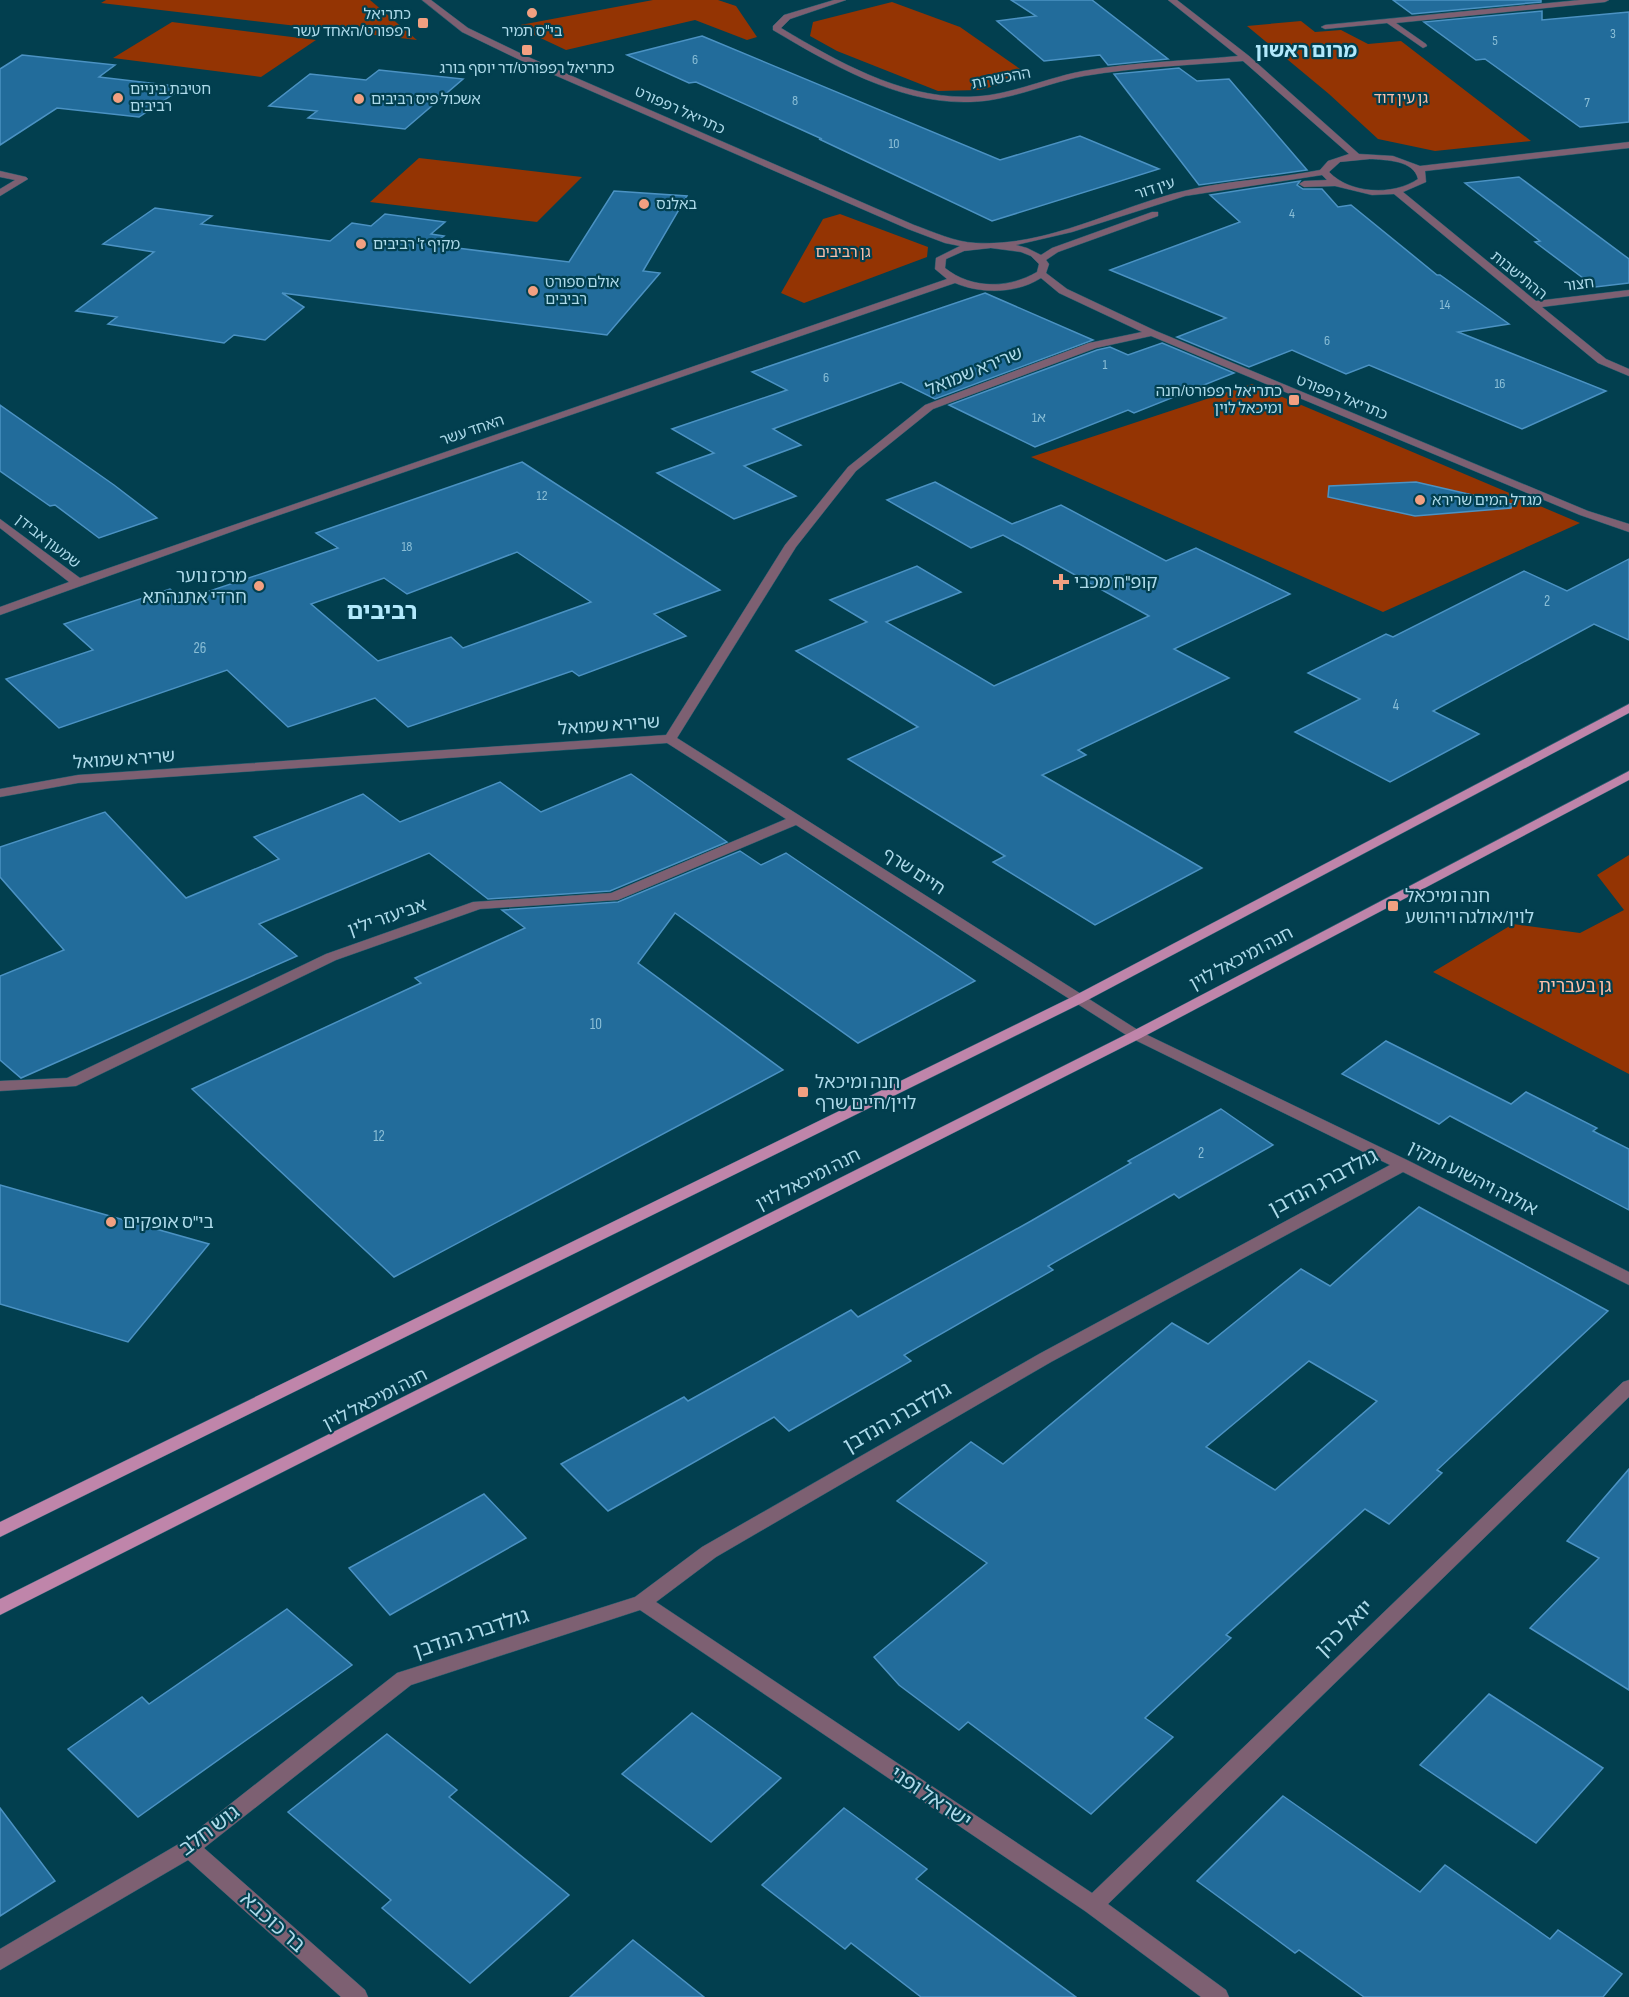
<svg xmlns="http://www.w3.org/2000/svg" width="1629" height="1997" font-family="'Sofia Sans Condensed','Noto Sans Hebrew',sans-serif">
<style>
.green{fill:#943403}
.building{fill:#226c9b;stroke:#4b92c3;stroke-width:1.5;fill-rule:evenodd}
.lines{fill:none;stroke-linecap:round;stroke-linejoin:round}
.minor-casing{stroke:#245e6e;stroke-width:1}
.major-casing{stroke:#245e6e;stroke-width:1}
.minor{fill:#7d6072;fill-rule:evenodd}
.major{fill:#bf85aa;fill-rule:evenodd}
.poi-dot{fill:#f2a081;stroke:#023f4f;stroke-width:2}
.labels{text-anchor:middle;stroke-width:4.5;stroke-linejoin:round;paint-order:stroke}
.far-number-label{font-size:14px;fill:#8abed6}
.far-poi-label{font-size:15px;fill:#addaea;stroke:#023f4f;text-anchor:start}
.far-street-label{font-size:15px;fill:#addaea;stroke:#023f4f}
.far-park-label{font-size:15px;fill:#fcc0aa;stroke:#023f4f}
.number-label{font-size:15px;fill:#8abed6}
.street-label{font-size:18px;fill:#addaea;stroke:#023f4f}
.poi-label{font-size:18px;fill:#addaea;stroke:#023f4f;text-anchor:start}
.park-label{font-size:18px;fill:#fcc0aa;stroke:#023f4f}
.far-district-label{font-size:20px;font-weight:bold;fill:#b2e9fc;stroke:#023f4f}
.near-street-label{font-size:21px;fill:#addaea;stroke:#023f4f}
.district-label{font-size:24px;font-weight:bold;fill:#b2e9fc;stroke:#023f4f}
</style>
<rect width="100%" height="100%" fill="#023f4f"/>
<g class="green">
<polygon points="106,0 370,0 417,40 101,3"/>
<polygon points="653,0 718,0 736,6 757,37 747,40 695,20 566,50 515,26"/>
<polygon points="892,2 960,27 1030,76 980,90 938,91 837,51 810,36 813,22"/>
<polygon points="1301,21 1315,32 1341,30 1368,44 1401,41 1531,141 1435,151 1378,139 1329,94 1247,26"/>
<polygon points="172,22 316,40 261,77 113,58"/>
<polygon points="419,158 582,177 537,222 370,202"/>
<polygon points="840,214 928,247 927,257 804,303 781,293 823,219"/>
<polygon points="1252,384 1580,523 1383,612 1031,457"/>
<polygon points="1629,855 1629,1074 1433,972 1513,924 1580,933 1624,910 1597,875"/>
</g>
<g class="building">
<polygon points="1011,0 1092,0 1168,59 1108,65 1100,55 1044,61 997,21 1036,16"/>
<polygon points="1393,0 1541,0 1541,2 1412,14"/>
<polygon points="1542,11 1542,20 1629,12 1629,122 1580,127 1485,59 1476,60 1424,22"/>
<polygon points="702,36 1000,160 1080,136 1159,169 992,221 819,139 822,139 696,82 689,83 627,55"/>
<polygon points="22,55 115,65 99,77 184,87 139,117 57,108 0,145 0,69"/>
<polygon points="1179,68 1197,81 1229,79 1307,170 1199,185 1114,74"/>
<polygon points="379,70 463,79 405,129 308,118 317,111 269,106 310,74 366,80"/>
<polygon points="1519,177 1629,259 1629,283 1595,287 1535,242 1540,241 1465,183"/>
<polygon points="1300,181 1297,185 1303,189 1322,189 1338,207 1351,205 1437,275 1440,275 1509,324 1458,332 1606,391 1522,429 1369,365 1346,374 1292,350 1249,367 1177,337 1226,318 1110,270 1240,222 1210,195"/>
<polygon points="614,191 687,196 643,271 660,273 607,335 282,293 304,307 265,340 234,335 224,343 108,324 117,317 76,311 154,252 103,244 155,208 212,216 201,224 330,241 352,223 371,226 385,214 445,222 431,234 444,236 433,245 569,262"/>
<polygon points="985,293 1093,340 935,399 901,382 773,429 801,445 744,466 796,496 734,519 657,473 714,453 672,429 787,390 752,372"/>
<polygon points="1162,343 1234,373 1134,413 1128,410 1035,447 949,405 1097,350 1110,347 1128,355"/>
<polygon points="0,405 114,485 157,518 99,538 55,505 50,506 0,471"/>
<path d="M522 462 720 590 654 614 686 636 579 676 572 671 408 727 375 698 288 727 227 670 59 728 6 679 93 650 64 624 170 589 183 600 338 548 316 533ZM517 552 591 602 463 648 451 637 378 661 311 604 384 578 407 594Z"/>
<polygon points="935,482 1012,524 1061,505 1166,561 1196,548 1290,594 1174,649 1229,678 1078,750 1086,755 1042,775 1202,868 1095,925 993,862 1005,856 848,759 918,727 796,651 867,622 830,600 917,566 961,592 886,622 994,686 1149,616 1003,535 971,548 887,500"/>
<polygon points="1416,482 1512,504 1511,508 1415,516 1328,497 1329,486"/>
<polygon points="1629,559 1629,640 1594,624 1433,711 1479,734 1390,782 1295,732 1360,699 1308,673 1386,634 1393,637 1524,571 1567,591"/>
<polygon points="631,774 727,842 610,891 488,899 429,853 259,924 297,956 21,1078 0,1060 0,976 64,950 0,877 0,847 105,812 186,898 279,859 254,837 363,794 400,822 500,782 541,812"/>
<polygon points="740,851 761,865 786,853 975,981 858,1043 675,913 638,963 783,1070 394,1277 192,1089 421,983 415,978 525,928 502,910 618,902"/>
<polygon points="1386,1041 1511,1104 1526,1092 1597,1128 1593,1131 1629,1149 1629,1210 1450,1116 1439,1124 1342,1074"/>
<polygon points="1221,1109 1273,1145 1179,1198 1174,1194 1048,1266 1053,1270 904,1355 911,1361 789,1431 774,1417 608,1511 561,1464 684,1397 688,1401 851,1310 858,1317 1031,1221 1131,1163 1128,1161"/>
<polygon points="0,1185 209,1244 128,1342 0,1304"/>
<path d="M1419 1207 1608 1311 1437 1470 1442 1473 1389 1524 1365 1509 1226 1635 1231 1638 1145 1718 1173 1737 1091 1814 968 1722 959 1730 899 1685 874 1657 987 1563 897 1501 971 1442 1003 1464 1172 1323 1208 1344 1301 1269 1330 1286ZM1309 1361 1377 1401 1275 1490 1206 1447Z"/>
<polygon points="1629,1469 1629,1690 1530,1628 1599,1558 1567,1541"/>
<polygon points="484,1494 526,1538 390,1615 349,1568"/>
<polygon points="287,1609 352,1665 138,1817 68,1749 142,1697 149,1704"/>
<polygon points="1489,1694 1603,1768 1536,1843 1420,1765"/>
<polygon points="692,1713 781,1778 711,1842 622,1774"/>
<polygon points="387,1734 457,1790 449,1797 569,1895 470,1983 382,1908 391,1900 288,1812"/>
<polygon points="1283,1796 1420,1892 1445,1865 1550,1939 1558,1930 1622,1974 1603,1997 1364,1997 1299,1950 1295,1953 1197,1881"/>
<polygon points="0,1808 55,1881 0,1916"/>
<polygon points="844,1808 927,1869 916,1879 1076,1997 921,1997 851,1943 845,1949 762,1885"/>
<polygon points="633,1940 704,1997 570,1997"/>
</g>
<g class="lines">
<defs>
<g id="minor">
<path d="M422 0H431L468 28 526 56 914 225C934 232 954 242 976 243 1048 247 1116 207 1184 191 1229 180 1275 179 1320 170L1328 161 1349 154 1243 61C1190 65 1137 67 1084 76 1052 82 1023 95 991 100 913 112 837 68 773 30V26L784 15 834 0H846L790 19 781 28C843 65 915 106 990 95 1022 90 1051 77 1083 71 1134 62 1186 61 1238 56L1168 0H1177L1249 56 1359 154 1393 156 1420 166 1629 142V148L1425 171 1426 182 1403 192 1536 301 1629 290V296L1542 307 1606 359 1629 369V376L1598 363 1394 194 1372 195 1335 186 1304 187 1299 184 1304 181 1327 180 1322 175 1185 196 1072 232 1016 245 1027 248 1041 255 1052 248 1152 212H1158V216L1058 252 1046 260 1049 264 1046 273 1067 289 1156 331 1588 511 1629 524V532L1580 515 1151 336 1096 348 933 409 856 471 796 547 677 738 1141 1032 1409 1161 1629 1272V1285L1403 1172 1051 1362 716 1557 656 1602 1092 1893 1623 1382 1629 1380V1397L1108 1904 1226 1990 1229 1997H1201L1085 1911 640 1610 411 1685 204 1848 365 1990 368 1997H341L188 1860 0 1970V1949L182 1842 397 1673 635 1597 702 1547 1039 1354 1390 1165 1131 1038 796 825 618 900 480 909 336 960 76 1086 0 1091V1081L67 1078 326 954 473 902 611 893 786 819 667 743 78 783 0 797V789L78 775 666 735 785 545 848 467 925 405 1089 343 1142 332 1059 293 1041 278C1016 294 981 294 955 283L256 523 0 615V607L69 582 0 528V519L80 578 947 279 935 269 936 258 960 246 945 243 908 229 520 60 462 32ZM1370 159C1386 160 1414 160 1418 179 1393 196 1350 194 1329 172L1340 162ZM991 248 1021 252 1031 256 1039 264 1037 272C1008 289 971 289 945 268L946 259 964 251Z"/>
<polygon points="1580,0 1609,0 1605,2 1396,23 1426,44 1427,46 1423,48 1387,23 1325,29 1321,27 1325,25"/>
<polygon points="0,171 26,177 28,179 0,196 0,189 15,180 0,177"/>
</g>
<g id="major">
<polygon points="1629,704 1629,713 1082,1003 0,1537 0,1522 1072,997"/>
<polygon points="1629,771 1629,780 1141,1038 0,1615 0,1599 1131,1032"/>
</g>
</defs>
<use href="#minor" class="minor-casing"/>
<use href="#major" class="major-casing"/>
<use href="#minor" class="minor"/>
<use href="#major" class="major"/>
</g>
<g class="poi-dot">
<circle cx="532" cy="13" r="6"/>
<rect x="417" y="17" width="12" height="12" rx="3"/>
<rect x="521" y="44" width="12" height="12" rx="3"/>
<circle cx="118" cy="98" r="6"/>
<circle cx="359" cy="99" r="6"/>
<circle cx="644" cy="204" r="6"/>
<circle cx="361" cy="244" r="6"/>
<circle cx="533" cy="291" r="6"/>
<rect x="1288" y="394" width="12" height="12" rx="3"/>
<circle cx="1420" cy="500" r="6"/>
<path d="M1058 573h6v6h6v6h-6v6h-6v-6h-6v-6h6z"/>
<circle cx="259" cy="586" r="6"/>
<rect x="1387" y="900" width="12" height="12" rx="3"/>
<rect x="797" y="1086" width="12" height="12" rx="3"/>
<circle cx="111" cy="1222" r="6"/>
</g>
<g class="labels">
<g class="far-number-label">
<text x="1613" y="38">3</text>
<text x="1495" y="45">5</text>
<text x="695" y="64">6</text>
<text x="795" y="105">8</text>
<text x="1587" y="107">7</text>
<text x="894" y="148">10</text>
<text x="1292" y="218">4</text>
<text x="1445" y="309">14</text>
<text x="1327" y="345">6</text>
<text x="1105" y="369">1</text>
<text x="826" y="382">6</text>
<text x="1500" y="388">16</text>
<text x="1039" y="422">1א</text>
<text x="542" y="500">12</text>
<text x="407" y="551">18</text>
</g>
<g class="far-poi-label">
<text x="411" y="19" text-anchor="end">כתריאל<tspan x="411" dy="17">רפפורט/האחד עשר</tspan></text>
<text x="532" y="36" text-anchor="middle">בי"ס תמיר</text>
<text x="527" y="73" text-anchor="middle">כתריאל רפפורט/דר יוסף בורג</text>
<text x="130" y="94">חטיבת ביניים<tspan x="130" dy="17">רביבים</tspan></text>
<text x="371" y="104">אשכול פיס רביבים</text>
<text x="656" y="209">באלנס</text>
<text x="373" y="249">מקיף ז' רביבים</text>
<text x="545" y="287">אולם ספורט<tspan x="545" dy="17">רביבים</tspan></text>
<text x="1282" y="396" text-anchor="end">כתריאל רפפורט/חנה<tspan x="1282" dy="17">ומיכאל לוין</tspan></text>
<text x="1432" y="505">מגדל המים שרירא</text>
</g>
<g class="far-street-label">
<text transform="translate(1001 78) rotate(-11)" y="5">ההכשרות</text>
<text transform="translate(680 110) rotate(24)" y="5">כתריאל רפפורט</text>
<text transform="translate(1155 188) rotate(-18)" y="5">עין דור</text>
<text transform="translate(1519 275) rotate(39)" y="5">ההתישבות</text>
<text transform="translate(1579 284) rotate(-7)" y="5">חצור</text>
<text transform="translate(1342 397) rotate(22)" y="5">כתריאל רפפורט</text>
<text transform="translate(472 430) rotate(-19)" y="5">האחד עשר</text>
<text transform="translate(48 541) rotate(38)" y="5">שמעון אבידן</text>
</g>
<g class="far-park-label">
<text x="1401" y="103">גן עין דוד</text>
<text x="843" y="257">גן רביבים</text>
</g>
<g class="number-label">
<text x="1547" y="606">2</text>
<text x="200" y="653">26</text>
<text x="1396" y="710">4</text>
<text x="596" y="1029">10</text>
<text x="379" y="1141">12</text>
<text x="1201" y="1158">2</text>
</g>
<g class="street-label">
<text transform="translate(974 371) rotate(-22)" y="6">שרירא שמואל</text>
<text transform="translate(609 725) rotate(-4)" y="6">שרירא שמואל</text>
<text transform="translate(124 759) rotate(-4)" y="6">שרירא שמואל</text>
<text transform="translate(914 871) rotate(33)" y="6">חיים שרף</text>
<text transform="translate(387 917) rotate(-19)" y="6">אביעזר ילין</text>
<text transform="translate(1241 958) rotate(-28)" y="6">חנה ומיכאל לוין</text>
<text transform="translate(1473 1178) rotate(27)" y="6">אולגה ויהשוע חנקין</text>
<text transform="translate(808 1179) rotate(-27)" y="6">חנה ומיכאל לוין</text>
<text transform="translate(375 1399) rotate(-27)" y="6">חנה ומיכאל לוין</text>
</g>
<g class="poi-label">
<text x="247" y="582" text-anchor="end">מרכז נוער<tspan x="247" dy="21">חרדי אתנהתא</tspan></text>
<text x="1074" y="588">קופ"ח מכבי</text>
<text x="1405" y="902">חנה ומיכאל<tspan x="1405" dy="21">לוין/אולגה ויהושע</tspan></text>
<text x="815" y="1088">חנה ומיכאל<tspan x="815" dy="21">לוין/חיים שרף</tspan></text>
<text x="123" y="1228">בי"ס אופקים</text>
</g>
<g class="park-label">
<text x="1575" y="992">גן בעברית</text>
</g>
<g class="far-district-label">
<text x="1306" y="57">מרום ראשון</text>
</g>
<g class="near-street-label">
<text transform="translate(1323 1182) rotate(-28)" y="7">גולדברג הנדבן</text>
<text transform="translate(897 1417) rotate(-30)" y="7">גולדברג הנדבן</text>
<text transform="translate(1344 1628) rotate(-44)" y="7">יואל כהן</text>
<text transform="translate(471 1633) rotate(-18)" y="7">גולדברג הנדבן</text>
<text transform="translate(931 1797) rotate(34)" y="7">ישראל ופני</text>
<text transform="translate(209 1830) rotate(-37)" y="7">גוש חלב</text>
<text transform="translate(273 1922) rotate(42)" y="7">בר כוכבא</text>
</g>
<g class="district-label">
<text x="382" y="619">רביבים</text>
</g>
</g>
</svg>
